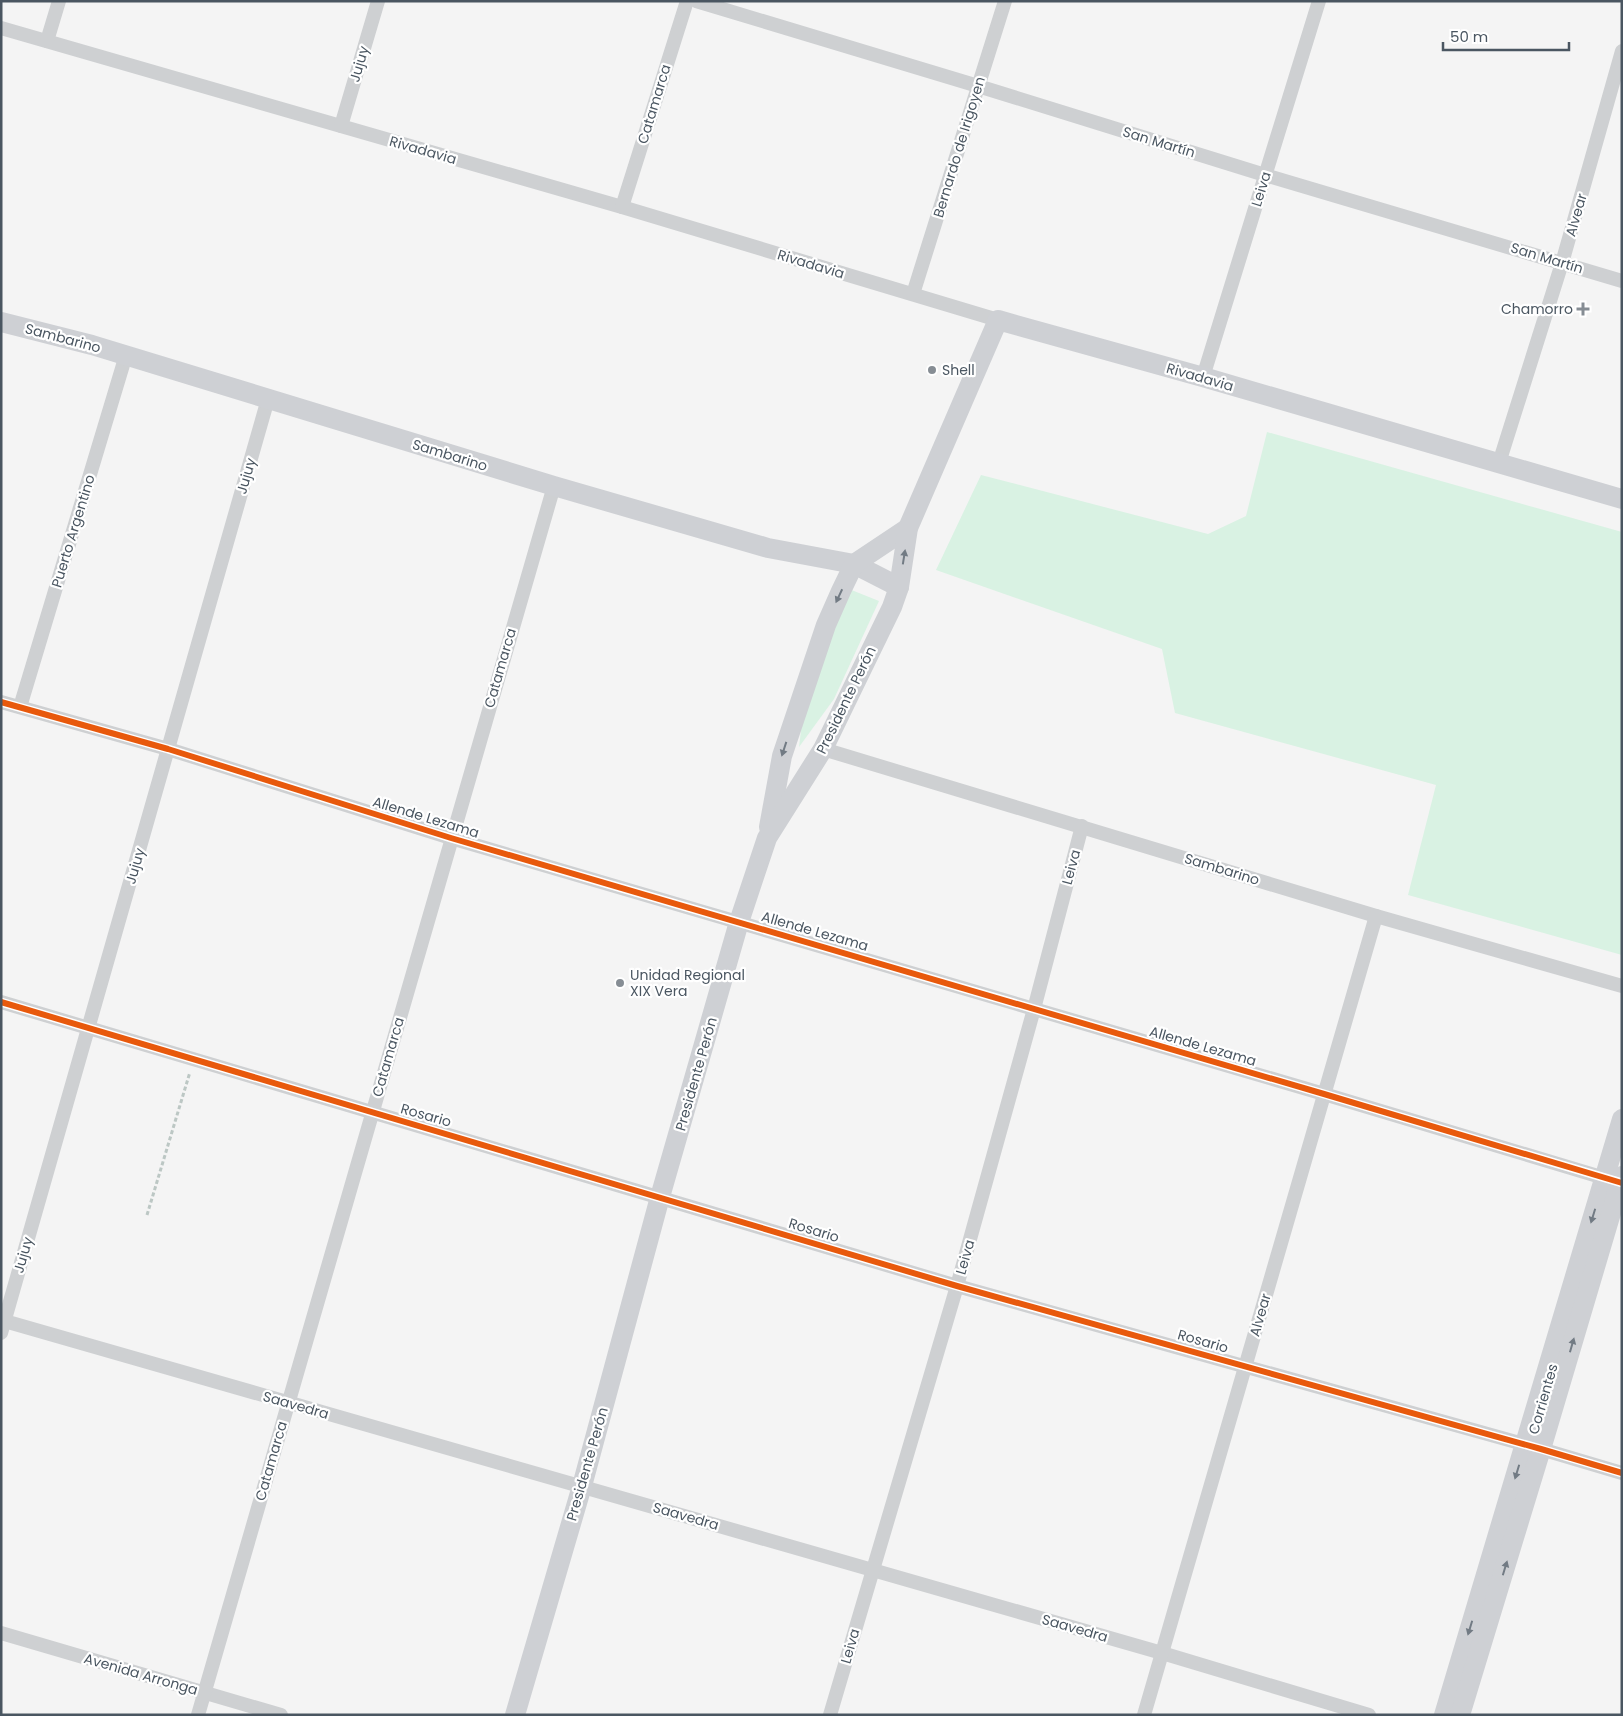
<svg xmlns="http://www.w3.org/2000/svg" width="1623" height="1716" font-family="Poppins,sans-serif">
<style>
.green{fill:#d9f2e3}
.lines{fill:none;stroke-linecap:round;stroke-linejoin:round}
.path{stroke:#bcc7c4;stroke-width:3;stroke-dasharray:4 2.5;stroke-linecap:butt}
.street{stroke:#ced0d2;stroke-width:14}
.secondary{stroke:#ced0d4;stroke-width:20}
.cycleway-casing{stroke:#fff;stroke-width:9}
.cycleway{stroke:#e8590c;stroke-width:6}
.oneway{fill:#727b84}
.poi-dot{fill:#868d94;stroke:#fff;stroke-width:2}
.labels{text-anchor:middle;stroke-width:4.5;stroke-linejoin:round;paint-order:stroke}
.street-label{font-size:14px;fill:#4a5661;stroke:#fff}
.poi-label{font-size:14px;fill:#4a5661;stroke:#fff;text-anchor:start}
</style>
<rect width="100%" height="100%" fill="#f4f4f4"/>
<g class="green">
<polygon points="1267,432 1622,532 1622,955 1408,895 1436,785 1175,713 1162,649 936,570 981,475 1208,534 1246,516"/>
<polygon points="849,589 879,601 834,699 799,747 804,706"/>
</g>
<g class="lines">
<polyline class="path" points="147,1215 190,1072"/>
<g class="street">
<polyline points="696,1 978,86 1265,175 1622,281"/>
<polyline points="1,28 622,207 998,320"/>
<polyline points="47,41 59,1"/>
<polyline points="341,126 378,1"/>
<polyline points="622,207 687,1"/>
<polyline points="913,294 1005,1"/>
<polyline points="1203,377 1319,1"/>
<polyline points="1499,463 1562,263 1622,51"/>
<polyline points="1,702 168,749 451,838 1324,1094 1611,1180"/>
<polyline points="20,707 126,355"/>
<polyline points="823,749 1376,916 1622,986"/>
<polyline points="1,1002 957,1286 1541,1449 1622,1473"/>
<polyline points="1,1320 1162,1653 1369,1715"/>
<polyline points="1,1333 268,399"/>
<polyline points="1,1633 281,1715"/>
<polyline points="198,1715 554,486"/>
<polyline points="830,1715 957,1286 1034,1009 1082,826"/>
<polyline points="1144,1715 1376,916"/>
</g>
<g class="secondary">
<polyline points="1,322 92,345 554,486 768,548 854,564 899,587"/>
<polyline points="769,827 782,756 826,625 841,591 854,564 908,528"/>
<polyline points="515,1715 582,1486 660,1197 739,922 767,838 823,749 892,607 899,587 908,528 998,320 1203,377 1622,499"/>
<polyline points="1444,1715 1622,1119"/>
<polyline points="1460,1715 1541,1449 1622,1176"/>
</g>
<defs>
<g id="cycleway">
<polyline points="1,702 168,749 451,838 1324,1094 1622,1183"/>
<polyline points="1,1002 957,1286 1541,1449 1622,1473"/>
</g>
</defs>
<use href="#cycleway" class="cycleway-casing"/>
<use href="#cycleway" class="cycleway"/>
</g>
<defs><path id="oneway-solid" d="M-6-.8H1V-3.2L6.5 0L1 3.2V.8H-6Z" transform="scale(1.25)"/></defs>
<g class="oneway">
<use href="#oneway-solid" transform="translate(904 557) rotate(-81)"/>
<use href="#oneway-solid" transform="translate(839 596) rotate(115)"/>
<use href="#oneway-solid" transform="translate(784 749) rotate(108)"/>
<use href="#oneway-solid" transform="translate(1593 1216) rotate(107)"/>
<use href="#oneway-solid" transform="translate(1572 1345) rotate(-74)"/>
<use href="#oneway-solid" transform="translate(1517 1472) rotate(107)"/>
<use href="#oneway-solid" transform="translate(1505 1568) rotate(-73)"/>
<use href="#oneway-solid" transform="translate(1470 1628) rotate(107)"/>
</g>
<g class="poi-dot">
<path d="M1580.5 301.5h5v5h5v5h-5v5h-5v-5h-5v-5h5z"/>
<circle cx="932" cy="370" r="5"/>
<circle cx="620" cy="983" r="5"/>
</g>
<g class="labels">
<g class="street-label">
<text transform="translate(359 64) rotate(-74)" y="5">Jujuy</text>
<text transform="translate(654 104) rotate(-73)" y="5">Catamarca</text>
<text transform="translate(1159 142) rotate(17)" y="5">San Martín</text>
<text transform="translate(959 147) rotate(-73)" y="5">Bernardo de Irigoyen</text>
<text transform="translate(423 150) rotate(16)" y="5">Rivadavia</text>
<text transform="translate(1261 189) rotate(-73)" y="5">Leiva</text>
<text transform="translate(1576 215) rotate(-74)" y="5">Alvear</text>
<text transform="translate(1547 258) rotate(17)" y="5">San Martín</text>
<text transform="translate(811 264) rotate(17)" y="5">Rivadavia</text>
<text transform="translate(63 338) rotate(15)" y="5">Sambarino</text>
<text transform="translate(1200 377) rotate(16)" y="5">Rivadavia</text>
<text transform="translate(450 455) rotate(17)" y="5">Sambarino</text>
<text transform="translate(246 476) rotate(-74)" y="5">Jujuy</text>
<text transform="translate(73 531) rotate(-73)" y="5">Puerto Argentino</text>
<text transform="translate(500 668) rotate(-74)" y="5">Catamarca</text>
<text transform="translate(846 700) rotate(-64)" y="5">Presidente Perón</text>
<text transform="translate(426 817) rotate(17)" y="5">Allende Lezama</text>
<text transform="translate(135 866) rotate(-74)" y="5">Jujuy</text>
<text transform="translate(1071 867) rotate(-75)" y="5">Leiva</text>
<text transform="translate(1222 869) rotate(17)" y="5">Sambarino</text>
<text transform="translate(815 931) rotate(16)" y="5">Allende Lezama</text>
<text transform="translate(1203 1046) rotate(16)" y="5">Allende Lezama</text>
<text transform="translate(388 1057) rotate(-74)" y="5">Catamarca</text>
<text transform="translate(696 1074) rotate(-74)" y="5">Presidente Perón</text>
<text transform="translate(426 1115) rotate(16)" y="5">Rosario</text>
<text transform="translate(814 1230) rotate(17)" y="5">Rosario</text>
<text transform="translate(23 1255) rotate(-74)" y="5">Jujuy</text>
<text transform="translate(965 1257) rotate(-74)" y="5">Leiva</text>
<text transform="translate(1260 1315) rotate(-74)" y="5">Alvear</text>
<text transform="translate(1203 1341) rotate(16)" y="5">Rosario</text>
<text transform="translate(1543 1399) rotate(-74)" y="5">Corrientes</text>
<text transform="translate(296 1405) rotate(16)" y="5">Saavedra</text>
<text transform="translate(271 1461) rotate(-74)" y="5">Catamarca</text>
<text transform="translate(587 1464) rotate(-74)" y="5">Presidente Perón</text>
<text transform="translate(686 1516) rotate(16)" y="5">Saavedra</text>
<text transform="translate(1075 1628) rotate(16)" y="5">Saavedra</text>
<text transform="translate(850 1646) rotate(-74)" y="5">Leiva</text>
<text transform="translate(141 1674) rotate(16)" y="5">Avenida Arronga</text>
</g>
<g class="poi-label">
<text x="1573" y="314" text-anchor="end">Chamorro</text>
<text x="942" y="375">Shell</text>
<text x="630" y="980">Unidad Regional<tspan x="630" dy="16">XIX Vera</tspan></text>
</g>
</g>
<rect width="1623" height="1716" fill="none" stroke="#4a5661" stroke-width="5"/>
<path d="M1443 42v8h126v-8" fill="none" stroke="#4a5661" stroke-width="2.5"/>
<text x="1450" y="42" font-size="15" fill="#4a5661" stroke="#ffffff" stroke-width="4" paint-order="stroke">50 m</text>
</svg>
